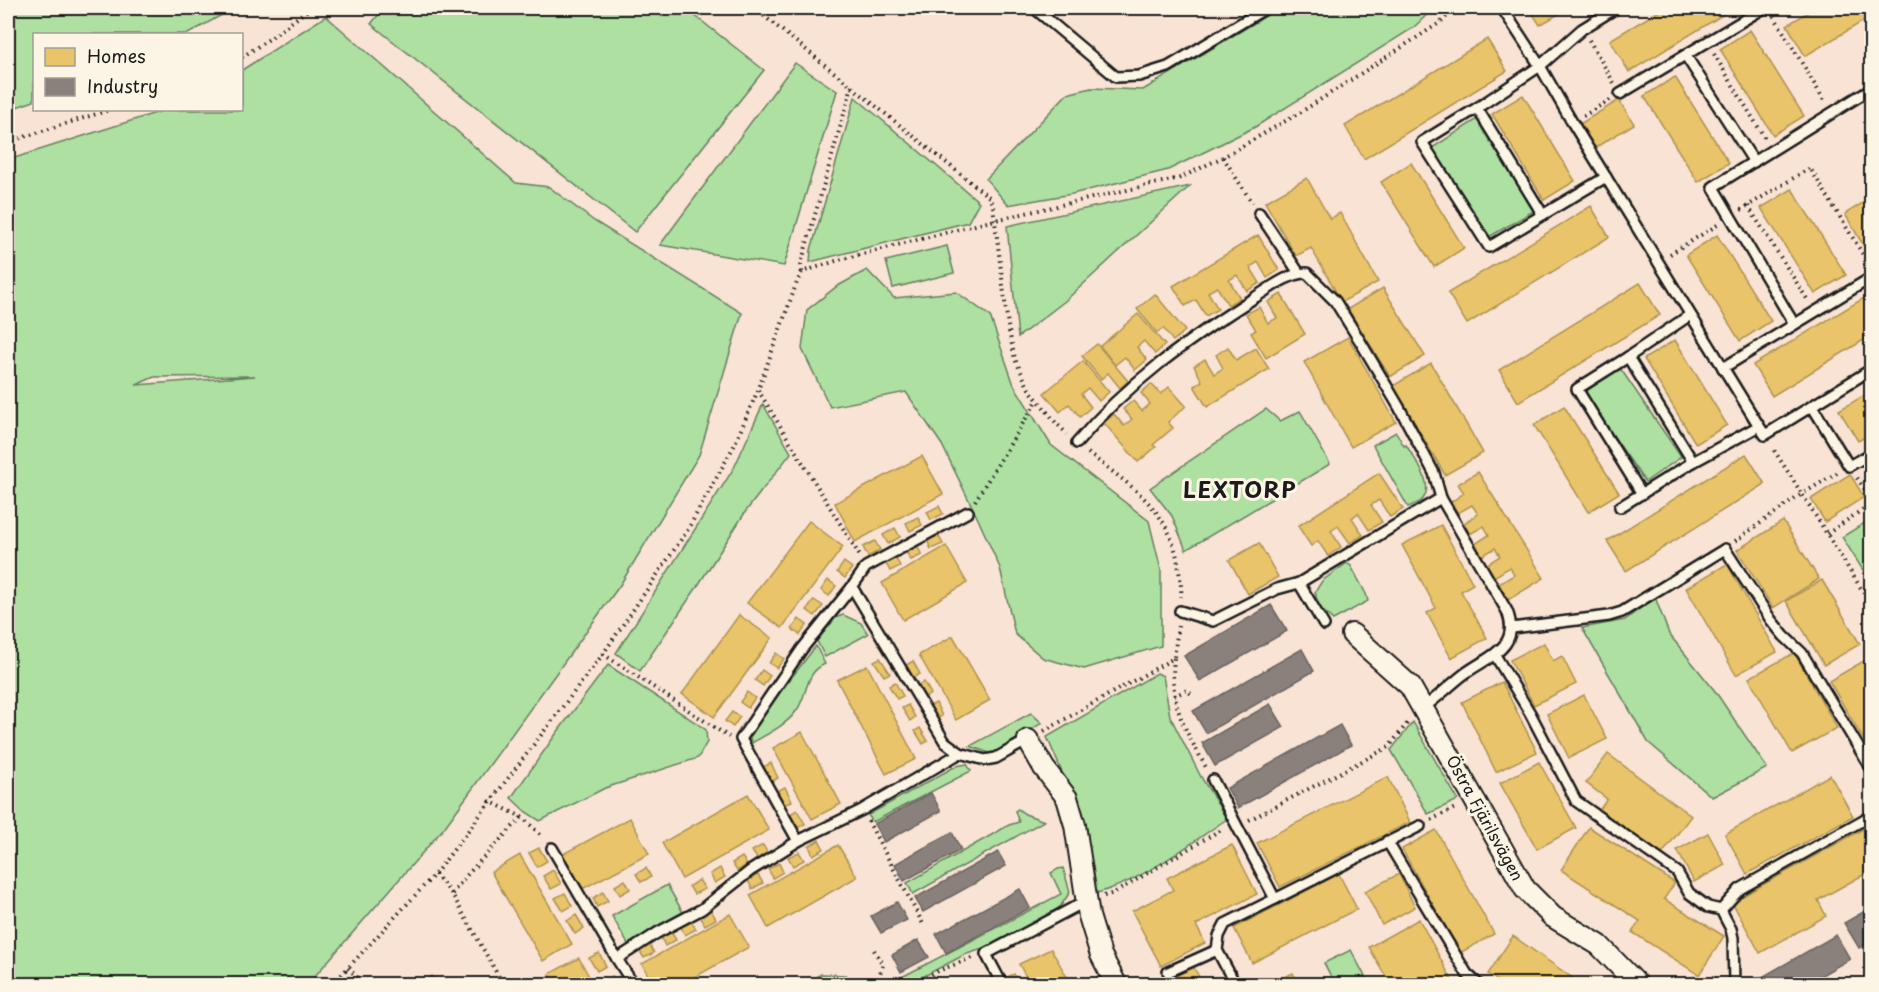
<svg xmlns="http://www.w3.org/2000/svg" width="1879" height="992" font-family="'Playpen Sans',sans-serif">
<style>
.green{fill:#aee0a1;stroke:#657e5e;stroke-width:1.5;fill-rule:evenodd}
.homes{fill:#e9c46a;stroke:#ac9253;stroke-width:1.5}
.industry{fill:#8a817c;stroke:#69635f;stroke-width:1.5}
.lines{fill:none;stroke-linecap:round;stroke-linejoin:round}
.service-casing{stroke:#1c1c1c;stroke-width:14}
.minor-casing{stroke:#1c1c1c;stroke-width:24}
.path{stroke:#1c1c1c;stroke-width:4;stroke-dasharray:1.5 4.5;stroke-linecap:butt}
.service{stroke:#fcf5e5;stroke-width:9}
.minor{stroke:#fcf5e5;stroke-width:20}
.labels{text-anchor:middle;stroke-width:6;stroke-linejoin:round;paint-order:stroke}
.street-label{font-size:16px;fill:#1c1c1c;stroke:#fcf5e5}
.district-label{font-size:22px;font-weight:bold;letter-spacing:1.5px;fill:#1c1c1c;stroke:#fcf5e5}
</style>
<rect width="100%" height="100%" fill="#f9e3d4"/>
<filter id="ink" filterUnits="userSpaceOnUse"><feTurbulence type="fractalNoise" baseFrequency=".0167" numOctaves="2"/><feDisplacementMap in="SourceGraphic" scale="12" xChannelSelector="R" yChannelSelector="G"/><feConvolveMatrix kernelMatrix="1 2 1 2 8 2 1 2 1" color-interpolation-filters="sRGB"/></filter>
<g filter="url(#ink)">
<g class="green">
<polygon points="8,8 234,8 188,34 34,34 34,101 8,110"/>
<polygon points="384,8 685,8 764,70 635,232 371,24"/>
<polygon points="1279,8 1434,8 1413,28 1255,127 1168,170 1072,194 1008,205 986,179 1067,94 1091,88 1143,90"/>
<path d="M326 16 516 183 549 187 594 221 742 313 699 455 620 585 444 828 308 984H8V160L165 110H242V70ZM255 376 136 385 154 377Z"/>
<polygon points="795,63 837,91 784,266 660,245"/>
<polygon points="855,97 979,202 968,222 810,262 811,250"/>
<polygon points="1479,118 1535,210 1489,237 1432,148"/>
<polygon points="1190,186 1065,301 1018,337 1007,226"/>
<polygon points="947,246 954,273 893,288 886,261"/>
<polygon points="867,270 894,298 956,292 990,316 1014,385 1051,445 1149,521 1161,570 1161,646 1084,669 1043,658 1015,634 1000,568 978,519 942,445 906,392 830,407 802,349 807,310 836,287"/>
<polygon points="1620,368 1681,457 1645,482 1584,393"/>
<polygon points="763,404 791,453 746,511 697,587 640,671 616,653 734,468"/>
<polygon points="1266,409 1280,421 1300,411 1330,464 1186,550 1172,516 1150,488"/>
<path d="M1396 432 1404 446 1406 445C1414 458 1437 486 1421 501 1418 503 1412 505 1408 507L1373 445Z"/>
<polygon points="1871,519 1871,583 1842,537"/>
<polygon points="1347,563 1351,566 1366,594 1368,601 1333,620 1319,607 1315,592 1322,581"/>
<polygon points="1655,597 1669,634 1715,691 1767,768 1712,797 1648,742 1582,628 1625,620"/>
<polygon points="843,615 861,623 868,634 825,657 817,641 835,618"/>
<path d="M816 646 825 664C805 672 808 694 797 710 787 725 767 734 752 743L749 736 751 730Z"/>
<polygon points="608,665 695,722 706,730 707,742 698,758 605,788 540,821 526,812 511,798 556,734"/>
<path d="M1157 673 1163 676 1170 716 1201 777 1227 819C1185 847 1143 881 1094 894L1085 826 1047 737Z"/>
<polygon points="1031,713 1042,723 992,754 970,746"/>
<polygon points="1413,722 1458,800 1428,814 1391,750"/>
<polygon points="967,764 971,771 873,822 868,815 956,766"/>
<polygon points="1018,809 1025,814 1044,821 913,894 907,883 1009,825 1019,822 1015,811"/>
<polygon points="1063,868 1070,892 1060,907 998,944 964,955 909,984 900,984 896,980 1061,894 1051,873 1058,869"/>
<polygon points="667,885 684,914 629,946 612,916"/>
<polygon points="1351,950 1369,984 1335,984 1324,963"/>
<polygon points="821,974 846,975 849,984 804,984"/>
</g>
<g class="homes">
<polygon points="1529,8 1569,8 1540,25"/>
<polygon points="1664,8 1734,8 1629,72 1610,40"/>
<polygon points="1815,8 1872,8 1872,16 1805,56 1787,25"/>
<polygon points="1750,30 1804,116 1773,135 1720,49"/>
<polygon points="1487,39 1507,71 1364,159 1345,126"/>
<polygon points="1675,77 1729,163 1698,182 1644,96"/>
<polygon points="1523,95 1575,181 1544,200 1492,114"/>
<polygon points="1619,100 1634,124 1593,149 1578,125"/>
<polygon points="1411,163 1464,248 1434,267 1381,182"/>
<polygon points="1307,178 1330,219 1340,213 1378,282 1342,302 1311,248 1296,256 1265,202"/>
<polygon points="1792,189 1846,275 1815,294 1761,208"/>
<polygon points="1872,197 1872,240 1863,245 1845,214"/>
<polygon points="1591,206 1609,237 1467,324 1448,293"/>
<polygon points="1258,235 1279,270 1267,278 1258,262 1250,267 1260,283 1247,291 1237,275 1229,280 1240,298 1228,305 1217,287 1208,292 1218,309 1206,316 1196,300 1185,306 1173,286"/>
<polygon points="1717,235 1771,321 1740,341 1686,255"/>
<polygon points="1640,283 1660,315 1518,402 1499,370"/>
<polygon points="1383,288 1425,356 1390,377 1348,309"/>
<polygon points="1155,294 1185,331 1173,341 1163,328 1157,333 1137,309"/>
<polygon points="1281,294 1305,334 1266,358 1251,333 1256,330 1246,314 1259,307 1268,323 1277,318 1268,302"/>
<polygon points="1864,298 1872,311 1872,335 1772,396 1753,365"/>
<polygon points="1138,314 1165,345 1155,354 1144,341 1137,347 1147,360 1135,370 1125,357 1115,365 1100,346"/>
<polygon points="1348,337 1396,422 1351,447 1304,362"/>
<polygon points="1675,340 1727,425 1696,444 1644,359"/>
<polygon points="1097,344 1128,381 1120,388 1108,373 1101,379 1082,356"/>
<polygon points="1228,347 1236,360 1256,348 1269,369 1207,407 1194,386 1202,381 1194,366 1205,359 1214,374 1223,368 1216,355"/>
<polygon points="1083,361 1109,392 1099,401 1088,388 1081,394 1091,407 1080,417 1069,404 1060,412 1044,393"/>
<polygon points="1431,363 1483,453 1445,475 1393,386"/>
<polygon points="1151,384 1161,394 1169,387 1186,406 1168,422 1173,428 1153,445 1156,447 1138,462 1104,423 1114,414 1124,426 1132,419 1123,409 1133,401 1142,411 1150,404 1141,393"/>
<polygon points="1872,391 1872,433 1858,441 1839,410"/>
<polygon points="1564,406 1619,493 1588,512 1534,425"/>
<polygon points="1746,454 1765,484 1626,571 1607,541"/>
<polygon points="922,456 943,494 855,542 835,503"/>
<polygon points="1478,472 1544,578 1508,600 1499,584 1514,575 1510,567 1494,577 1486,565 1500,556 1495,548 1482,556 1475,544 1489,535 1484,526 1470,534 1464,523 1478,514 1472,505 1458,513 1451,502 1464,493 1458,484"/>
<polygon points="1379,473 1403,509 1390,517 1379,500 1371,505 1382,522 1369,530 1358,513 1352,518 1363,535 1350,543 1338,526 1331,531 1341,547 1328,556 1318,541 1311,546 1298,526"/>
<polygon points="1850,474 1864,497 1825,522 1811,499"/>
<polygon points="939,506 943,514 931,520 927,512"/>
<polygon points="918,517 922,525 910,531 906,523"/>
<polygon points="809,521 843,547 782,628 747,603"/>
<polygon points="1783,521 1819,579 1773,608 1737,550"/>
<polygon points="1441,525 1473,584 1461,591 1487,638 1451,658 1427,613 1436,608 1402,545"/>
<polygon points="895,528 900,537 888,544 883,535"/>
<polygon points="938,535 943,544 931,549 927,540"/>
<polygon points="875,541 880,550 868,557 863,547"/>
<polygon points="1259,543 1278,577 1248,594 1229,560"/>
<polygon points="917,546 922,555 911,560 906,552"/>
<polygon points="946,546 967,583 903,620 882,583"/>
<polygon points="895,557 900,566 890,571 885,562"/>
<polygon points="844,562 852,568 845,578 837,572"/>
<polygon points="1727,564 1777,652 1736,675 1686,588"/>
<polygon points="828,580 836,586 829,596 821,590"/>
<polygon points="1822,580 1860,644 1824,665 1786,601"/>
<polygon points="814,600 823,606 815,616 807,610"/>
<polygon points="739,615 772,638 714,717 682,694"/>
<polygon points="799,619 807,625 800,635 792,629"/>
<polygon points="953,636 990,700 956,720 919,655"/>
<polygon points="1544,643 1553,661 1562,656 1576,684 1534,705 1510,660"/>
<polygon points="776,653 784,659 777,668 769,663"/>
<polygon points="1794,653 1837,728 1792,753 1749,678"/>
<polygon points="880,658 890,673 884,676 874,661"/>
<polygon points="1869,658 1872,662 1872,754 1829,681"/>
<polygon points="913,661 920,674 913,678 906,665"/>
<polygon points="867,665 916,759 886,774 837,680"/>
<polygon points="762,670 770,676 763,686 755,680"/>
<polygon points="895,682 903,696 897,699 889,686"/>
<polygon points="924,682 931,694 925,697 918,685"/>
<polygon points="1502,682 1537,752 1496,772 1462,702"/>
<polygon points="747,692 755,698 748,708 740,702"/>
<polygon points="1584,695 1607,739 1569,758 1547,714"/>
<polygon points="936,703 942,716 937,719 930,706"/>
<polygon points="908,705 915,717 910,721 902,708"/>
<polygon points="732,712 740,717 733,727 725,721"/>
<polygon points="920,728 928,741 923,744 915,731"/>
<polygon points="802,732 841,804 812,819 773,748"/>
<polygon points="1608,754 1691,816 1660,857 1598,812 1607,799 1586,783"/>
<polygon points="1539,762 1576,828 1537,849 1500,783"/>
<polygon points="771,763 778,778 771,782 763,767"/>
<polygon points="1830,775 1853,816 1747,874 1725,834"/>
<polygon points="1388,777 1410,822 1280,887 1257,843"/>
<polygon points="785,787 792,801 784,805 777,791"/>
<polygon points="748,794 769,830 682,879 662,843"/>
<polygon points="797,810 805,824 797,828 790,814"/>
<polygon points="630,818 649,854 582,889 563,854"/>
<polygon points="1872,824 1872,870 1818,900 1826,916 1760,953 1732,902"/>
<polygon points="1589,827 1675,883 1664,899 1724,936 1699,975 1632,932 1640,921 1561,870"/>
<polygon points="1436,830 1494,934 1460,953 1402,849"/>
<polygon points="1708,833 1725,865 1694,882 1677,850"/>
<polygon points="819,840 824,849 813,855 809,846"/>
<polygon points="763,845 768,854 758,860 752,851"/>
<polygon points="838,845 857,877 768,928 750,895"/>
<polygon points="1232,845 1257,894 1196,925 1205,943 1161,966 1132,911 1173,890 1167,878"/>
<polygon points="539,848 547,861 537,867 529,853"/>
<polygon points="799,852 804,860 793,866 788,857"/>
<polygon points="520,855 572,944 543,961 491,872"/>
<polygon points="742,857 747,865 737,871 732,863"/>
<polygon points="779,863 783,872 773,878 768,869"/>
<polygon points="646,868 651,877 641,882 636,874"/>
<polygon points="720,868 725,877 715,883 710,874"/>
<polygon points="553,870 561,884 551,889 543,876"/>
<polygon points="1339,874 1357,909 1252,963 1234,928"/>
<polygon points="1399,874 1415,907 1382,925 1365,891"/>
<polygon points="758,875 763,883 752,889 748,880"/>
<polygon points="625,880 630,889 620,895 615,886"/>
<polygon points="699,880 705,889 694,894 689,886"/>
<polygon points="603,892 608,901 597,907 593,898"/>
<polygon points="565,893 572,906 563,911 555,898"/>
<polygon points="711,910 716,919 705,925 700,916"/>
<polygon points="730,914 749,947 682,984 653,984 642,964"/>
<polygon points="576,915 584,928 575,934 567,921"/>
<polygon points="1419,919 1453,982 1449,984 1390,984 1369,947"/>
<polygon points="691,921 696,929 685,935 681,927"/>
<polygon points="671,932 676,940 665,946 661,937"/>
<polygon points="1513,936 1581,984 1502,984 1488,974"/>
<polygon points="649,944 654,953 644,958 639,950"/>
<polygon points="1051,949 1071,984 1030,984 1019,964"/>
<polygon points="599,953 606,966 597,971 589,958"/>
<polygon points="579,958 593,984 555,984 549,974"/>
<polygon points="1192,964 1203,984 1160,984 1159,982"/>
<polygon points="1293,973 1299,984 1270,984"/>
<polygon points="1014,974 1019,984 1008,984 1005,978"/>
<polygon points="432,976 441,984 423,984"/>
<polygon points="612,976 617,984 605,984 603,982"/>
</g>
<g class="industry">
<polygon points="1271,605 1287,631 1200,681 1184,656"/>
<polygon points="1302,649 1314,671 1206,733 1193,711"/>
<polygon points="1270,704 1284,727 1215,766 1202,743"/>
<polygon points="1340,725 1351,745 1238,808 1227,788"/>
<polygon points="931,793 941,811 884,842 874,824"/>
<polygon points="952,832 961,850 904,881 895,864"/>
<polygon points="998,852 1006,866 923,912 915,898"/>
<polygon points="1020,889 1030,908 946,953 936,934"/>
<polygon points="897,902 907,920 881,933 871,916"/>
<polygon points="1872,907 1872,941 1859,948 1844,923"/>
<polygon points="1836,935 1850,959 1806,984 1750,984"/>
<polygon points="918,940 929,957 901,972 892,955"/>
</g>
<g class="lines">
<defs>
<g id="service">
<polyline points="1034,8 1116,77 1139,76 1168,67 1266,8"/>
<polyline points="1502,8 1540,66 1572,122 1759,426"/>
<polyline points="1686,56 1754,162"/>
<polyline points="1620,94 1764,8"/>
<polyline points="1477,108 1540,66 1582,29 1616,8"/>
<polyline points="1259,213 1299,273"/>
<polyline points="1543,215 1477,108 1422,142 1489,247 1606,177"/>
<polyline points="1794,324 1713,187 1872,88"/>
<polyline points="1628,357 1690,315"/>
<polyline points="1723,368 1869,279 1872,283"/>
<polyline points="1812,406 1849,466 1872,453"/>
<path d="M1077 443C1127 383 1189 339 1254 298 1269 289 1288 273 1307 273L1335 301 1360 341 1399 407 1434 473 1441 498"/>
<polyline points="1642,494 1577,389 1628,357 1693,462"/>
<polyline points="1620,507 1693,462 1759,426 1765,435 1872,369"/>
<polyline points="968,512 866,567 852,587 945,742 960,753 985,760 996,758 1028,740"/>
<path d="M1299 583 1441 498 1507 611C1522 649 1486 657 1463 675 1449 686 1437 698 1423 708"/>
<polyline points="852,587 802,649 741,739 798,841 862,810 960,753"/>
<polyline points="1180,611 1213,621 1277,589 1299,583 1324,625"/>
<polyline points="1512,628 1609,616 1622,612 1725,549 1771,620 1784,636 1802,653 1872,770"/>
<polyline points="1495,655 1530,713 1576,801 1677,872 1689,893 1708,907 1721,910 1731,929 1733,938 1734,984"/>
<polyline points="1213,780 1275,899 1225,924 1219,936 1217,950 1235,984"/>
<polyline points="1387,841 1467,974 1478,984"/>
<polyline points="552,848 617,959 657,933 702,909 750,871 798,841"/>
<polyline points="1275,899 1420,826"/>
<polyline points="1721,910 1740,889 1872,815"/>
<polyline points="617,959 633,984"/>
<polyline points="1168,972 1217,950"/>
<polyline points="1002,984 986,954 1086,901"/>
</g>
<g id="minor">
<polyline points="1352,634 1410,686 1525,889 1553,917 1599,945 1637,984"/>
<polyline points="1028,740 1044,768 1067,798 1075,825 1089,916 1101,955 1116,984"/>
</g>
</defs>
<use href="#service" class="service-casing"/>
<use href="#minor" class="minor-casing"/>
<g class="path">
<polyline points="754,8 989,197 993,206 1008,326 1015,359 1029,389 1056,423 1067,434"/>
<polyline points="1774,16 1825,102"/>
<polyline points="1589,40 1614,83"/>
<polyline points="1714,54 1766,140"/>
<polyline points="242,57 272,37 310,8"/>
<polyline points="1583,116 1610,100"/>
<polyline points="8,142 109,110"/>
<polyline points="1223,157 1252,203"/>
<polyline points="1748,206 1807,299"/>
<polyline points="1741,210 1810,168 1870,266"/>
<polyline points="1670,254 1719,224"/>
<polyline points="802,272 801,264 852,86"/>
<polyline points="758,390 860,556"/>
<path d="M1088 453C1132 487 1172 510 1179 570 1180 579 1182 588 1181 597"/>
<polyline points="1837,473 1802,494 1872,606"/>
<polyline points="1857,478 1872,500"/>
<polyline points="975,501 1038,399"/>
<polyline points="1827,534 1872,503"/>
<polyline points="1735,541 1802,494 1772,447"/>
<polyline points="603,654 729,737"/>
<path d="M1174 658C1169 706 1185 729 1207 769"/>
<polyline points="1174,696 1187,690 1192,695"/>
<polyline points="1044,731 1174,658 1178,626"/>
<polyline points="489,801 522,817 543,837"/>
<polyline points="1249,820 1389,747 1409,721"/>
<polyline points="1431,820 1457,807"/>
<polyline points="868,821 923,924"/>
<polyline points="435,874 452,894 503,984"/>
<polyline points="452,894 465,877 522,817"/>
<polyline points="1104,896 1114,893 1222,829"/>
<polyline points="874,950 883,965 876,984"/>
<polyline points="348,968 364,984"/>
<polyline points="333,984 435,874 603,654 687,531 734,446 758,390 797,282 802,272 839,260 995,220 1180,178 1223,157 1301,112 1441,22 1455,8"/>
<polyline points="916,984 938,971 974,957"/>
</g>
<use href="#service" class="service"/>
<use href="#minor" class="minor"/>
</g>
</g>
<g class="labels">
<g class="street-label">
<text transform="translate(1485 818) rotate(61)" y="6">Östra Fjärilsvägen</text>
</g>
<g class="district-label">
<text x="1240" y="498">LEXTORP</text>
</g>
</g>
<rect width="1879" height="992" fill="none" stroke="#fcf5e5" stroke-width="30"/>
<rect x="15" y="15" width="1849" height="962" fill="none" stroke="#1c1c1c" stroke-width="2" filter="url(#ink)"/>
<rect x="33" y="33" width="210" height="78" fill="#fcf5e5" stroke="#a29e95" stroke-width="1.5"/>
<rect x="45" y="48" width="30" height="18" fill="#e9c46a" stroke="#a29e95" stroke-width="1.5"/>
<text x="87" y="63" font-size="18" fill="#1c1c1c">Homes</text>
<rect x="45" y="78" width="30" height="18" fill="#8a817c" stroke="#a29e95" stroke-width="1.5"/>
<text x="87" y="93" font-size="18" fill="#1c1c1c">Industry</text>
</svg>
